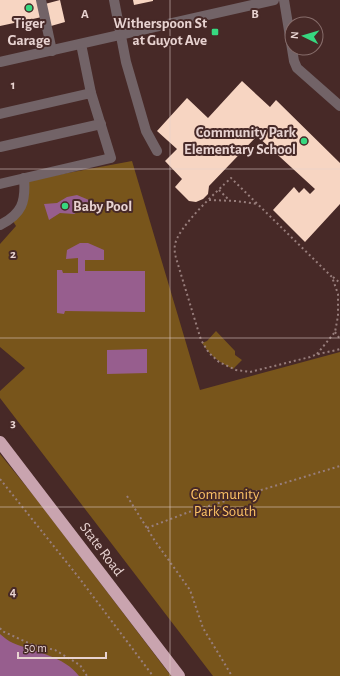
<svg xmlns="http://www.w3.org/2000/svg" width="340" height="676" font-family="'Alegreya Sans',sans-serif">
<style>
.green{fill:#78551b}
.water{fill:#975e8e}
.building{fill:#f7d5c2}
.lines{fill:none;stroke-linecap:round;stroke-linejoin:round}
.path{stroke:#987e7c;stroke-width:2;stroke-dasharray:2 3;stroke-linecap:butt}
.minor{stroke:#726367;stroke-width:10}
.highway{stroke:#c9a4af;stroke-width:12}
.grid{fill:none;stroke:#e8d3d1;stroke-width:1;stroke-opacity:0.55}
.poi-dot{fill:#37d880;stroke:#472927;stroke-width:1.5}
.labels{text-anchor:middle;stroke-width:4;stroke-linejoin:round;paint-order:stroke}
.poi-label{font-size:15px;font-weight:bold;fill:#e8d3d1;stroke:#472927;text-anchor:end}
.park-label{font-size:15px;fill:#fcc165;stroke:#472927}
.street-label{font-size:15px;fill:#e8d3d1;stroke:#472927}
.grid-label{font-size:13px;text-anchor:middle;font-weight:bold;fill:#e8d3d1;stroke:#472927;stroke-width:4;stroke-linejoin:round;paint-order:stroke}
</style>
<rect width="100%" height="100%" fill="#472927"/>
<g class="green">
<polygon points="132,161 200,390 340,352 340,676 213,676 0,398 0,391 25,368 0,347 0,244 16,226 11,218 25,187 30,180"/>
<path d="M216 331 235 351V355L242 360 233 369C219 362 210 356 202 343L207 341Z"/>
<polygon points="0,454 38,501 171,676 0,676"/>
</g>
<g class="water">
<polygon points="77,195 89,200 84,208 74,214 60,213 49,220 44,204 57,203 67,197"/>
<polygon points="80,243 88,243 104,250 104,260 85,260 85,271 145,271 145,312 65,311 64,314 57,313 57,270 62,270 63,273 78,273 78,258 66,259 67,250"/>
<polygon points="147,349 147,373 107,374 107,350"/>
<path d="M0 634C4 637 8 641 13 643 35 652 64 656 79 676H0Z"/>
</g>
<g class="building">
<polygon points="0,0 38,0 42,17 0,26"/>
<polygon points="60,0 65,22 51,26 45,4"/>
<polygon points="133,0 153,0 153,1 134,5"/>
<polygon points="242,81 270,107 276,100 340,163 340,204 305,242 273,210 294,187 299,193 304,188 310,194 315,189 257,136 209,186 208,194 203,199 196,202 189,201 175,187 182,179 165,161 177,149 157,131 187,98 208,118"/>
</g>
<g class="lines">
<g class="path">
<polyline points="219,190 229,200"/>
<polyline points="209,200 236,201 258,204"/>
<polyline points="333,277 340,283"/>
<polyline points="335,332 340,339"/>
<path d="M317 354 335 332 338 316V294L332 277 231 178C217 191 177 228 175 245 174 249 175 254 176 258L201 340 209 353 219 362 236 370 250 372 310 357C319 353 330 352 340 349"/>
<polyline points="0,479 80,579 153,676"/>
<polyline points="127,496 155,541 190,590 203,628 232,676"/>
<polyline points="147,528 189,512 340,466"/>
<polyline points="0,628 2,631 33,645 55,650 80,665 87,676"/>
</g>
<g class="minor">
<polyline points="41,0 52,51"/>
<polyline points="114,0 126,62 146,131 157,151"/>
<polyline points="284,0 294,61 297,68 340,106"/>
<polyline points="81,44 91,93"/>
<polyline points="0,62 274,0"/>
<polyline points="0,114 91,93 111,158 0,184"/>
<polyline points="0,147 101,124"/>
<path d="M0 225C22 214 26 202 24 178"/>
</g>
<polyline class="highway" points="0,442 179,676"/>
</g>
<path class="grid" d="M170 0V676M0 169H340M0 338H340M0 507H340"/>
<g class="poi-dot">
<circle cx="29" cy="8" r="4"/>
<rect x="211" y="28" width="8" height="8" rx="2"/>
<circle cx="304" cy="141" r="4"/>
<circle cx="65" cy="206" r="4"/>
</g>
<g class="labels">
<g class="poi-label">
<text x="29" y="28" text-anchor="middle">Tiger<tspan x="29" dy="17">Garage</tspan></text>
<text x="207" y="28">Witherspoon St<tspan x="207" dy="17">at Guyot Ave</tspan></text>
<text x="296" y="137">Community Park<tspan x="296" dy="17">Elementary School</tspan></text>
<text x="73" y="211" text-anchor="start">Baby Pool</text>
</g>
<g class="park-label">
<text x="225" y="499">Community<tspan x="225" dy="17">Park South</tspan></text>
</g>
<g class="street-label">
<text transform="translate(102 549) rotate(53)" y="5">State Road</text>
</g>
</g>
<g class="grid-label">
<text x="85" y="18">A</text>
<text x="255" y="18">B</text>
<text x="13" y="89">1</text>
<text x="13" y="258">2</text>
<text x="13" y="427">3</text>
<text x="13" y="596">4</text>
</g>
<g transform="translate(304 36) rotate(275)"><circle r="19" fill="#472927" stroke="#876d6b"/>
<path d="M0-3L7 15L0 10L-7 15Z" fill="#37d880"/>
<text y="-6" font-size="11" font-weight="bold" text-anchor="middle" fill="#e8d3d1">N</text>
</g>
<path d="M18 652v6h88v-6" fill="none" stroke="#e8d3d1" stroke-width="2"/>
<text x="24" y="652" font-size="12" fill="#e8d3d1" stroke="#472927" stroke-width="3" paint-order="stroke">50 m</text>
</svg>
